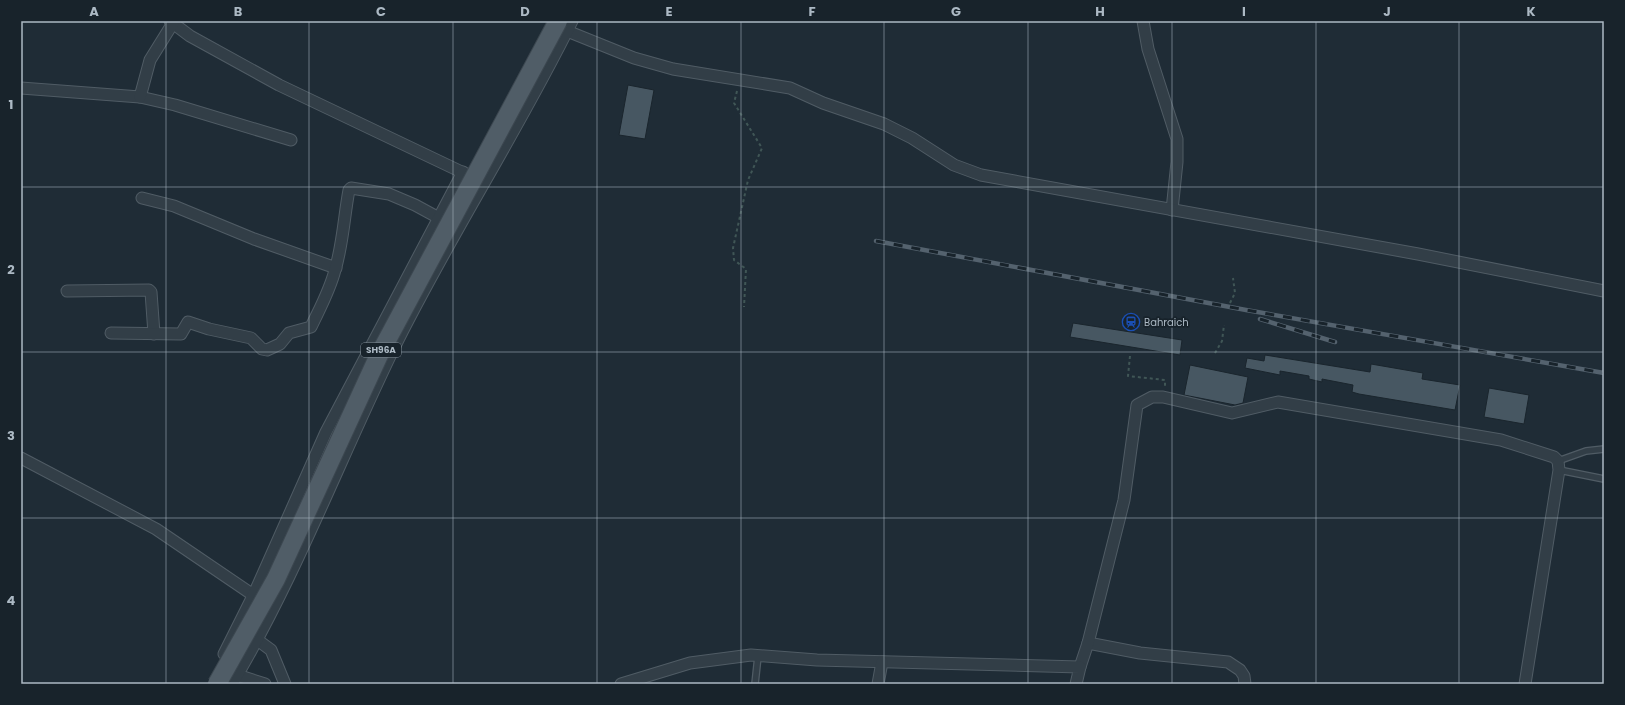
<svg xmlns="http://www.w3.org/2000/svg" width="1625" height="705" font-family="Poppins,sans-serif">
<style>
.building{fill:#475762;stroke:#1a252d}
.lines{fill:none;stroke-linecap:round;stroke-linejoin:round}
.service-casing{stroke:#505c65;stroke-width:8}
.minor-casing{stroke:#505c65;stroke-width:13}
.path{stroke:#405656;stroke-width:2;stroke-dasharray:3 3;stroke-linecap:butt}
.service{stroke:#323e47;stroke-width:5.5}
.minor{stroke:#323e47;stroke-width:11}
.rail-casing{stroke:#54626e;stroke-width:4.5}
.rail{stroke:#18232b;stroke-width:3;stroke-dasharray:9;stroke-linecap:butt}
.primary-bridge-casing{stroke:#3c4750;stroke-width:20;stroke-linecap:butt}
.primary-bridge{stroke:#505d67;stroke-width:18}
.grid{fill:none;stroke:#acb9c4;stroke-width:1;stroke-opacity:0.55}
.labels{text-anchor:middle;stroke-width:3.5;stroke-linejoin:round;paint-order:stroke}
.shield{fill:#18232b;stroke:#808c96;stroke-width:1}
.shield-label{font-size:9px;font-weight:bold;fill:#acb9c4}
.poi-label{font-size:10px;fill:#acb9c4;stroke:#18232b;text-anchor:start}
.neatline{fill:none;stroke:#acb9c4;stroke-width:1.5}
.grid-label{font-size:13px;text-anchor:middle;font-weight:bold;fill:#acb9c4}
</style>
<rect width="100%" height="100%" fill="#1f2c36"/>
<g class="building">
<polygon points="628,85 654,90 645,139 619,135"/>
<polygon points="1073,323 1182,340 1180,355 1070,337"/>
<polygon points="1265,355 1370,372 1371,364 1423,373 1422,379 1460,385 1455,410 1359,394 1352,392 1353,385 1322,379 1322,382 1309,379 1309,376 1280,371 1280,375 1245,368 1247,358 1264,361"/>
<polygon points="1190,365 1248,377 1243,403 1235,405 1184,395"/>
<polygon points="1489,388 1529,395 1524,424 1484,417"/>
</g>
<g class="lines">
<defs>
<g id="service">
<polyline points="1558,461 1586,451 1604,449"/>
<polyline points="1559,470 1604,479"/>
<polyline points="755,684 758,656"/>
</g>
<g id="minor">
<polyline points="170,21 190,36 279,85 468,175"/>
<polyline points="1143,21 1148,49 1177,139 1177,162 1172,210"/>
<polyline points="567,31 634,58 673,69 790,88 823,103 884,124 912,138 954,165 981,175 1418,254 1604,291"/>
<polyline points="21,88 140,97 175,105 291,140"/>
<polyline points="140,97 150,60 173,23"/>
<polyline points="142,198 174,206 254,239 336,268"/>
<polyline points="67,291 149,290 151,292 154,334"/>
<path d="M111 333 181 334 188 322 209 329 251 338 262 349 267 350 280 344 289 333 311 327C320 308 330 290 335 270 343 244 344 216 349 190L351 188 389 194 415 205 439 218"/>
<polyline points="21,458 156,529 259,599"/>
<polyline points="256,639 271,650 285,684"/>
<polyline points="1088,643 1140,653 1228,662 1240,670 1244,676 1245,684"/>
<polyline points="224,654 254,594 326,432 463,172"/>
<polyline points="1080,667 1088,643 1124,500 1137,405 1152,397 1163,397 1232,413 1278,402 1501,440 1554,457 1558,461 1559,470 1525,684"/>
<polyline points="237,675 265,684"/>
<path d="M232 684C295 578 339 461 393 350 448 238 517 133 572 21"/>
<polyline points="621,684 690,663 751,655 817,660 1080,667 1076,684"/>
<polyline points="878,684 882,662"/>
</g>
</defs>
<use href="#service" class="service-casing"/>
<use href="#minor" class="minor-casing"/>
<g class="path">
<polyline points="737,91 734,103 762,148 748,180 733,248 734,260 746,269 744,307"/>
<polyline points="1230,303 1235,293 1233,278"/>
<polyline points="1215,353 1222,341 1224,325"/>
<polyline points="1130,356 1128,376 1165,380 1165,386"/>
</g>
<use href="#service" class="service"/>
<use href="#minor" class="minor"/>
<defs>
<g id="rail">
<polyline points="876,241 1246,310 1604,373"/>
<polyline points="1260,319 1335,342"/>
</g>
</defs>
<use href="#rail" class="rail-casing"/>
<use href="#rail" class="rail"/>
<defs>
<polyline id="primary-bridge" points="217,684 276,579 379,355 558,21"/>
</defs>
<use href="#primary-bridge" class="primary-bridge-casing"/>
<use href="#primary-bridge" class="primary-bridge"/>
</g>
<path class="grid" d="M166 21V684M309 21V684M453 21V684M597 21V684M741 21V684M884 21V684M1028 21V684M1172 21V684M1316 21V684M1459 21V684M21 187H1604M21 352H1604M21 518H1604"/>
<defs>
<symbol id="station-ring" viewBox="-11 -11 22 22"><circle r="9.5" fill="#18232b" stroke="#1a4fb4" stroke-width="1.5"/><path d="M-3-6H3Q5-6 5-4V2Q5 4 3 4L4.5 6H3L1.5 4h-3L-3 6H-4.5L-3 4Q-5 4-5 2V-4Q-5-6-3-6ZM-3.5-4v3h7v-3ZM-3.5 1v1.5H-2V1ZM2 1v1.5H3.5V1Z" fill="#1a4fb4"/></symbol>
</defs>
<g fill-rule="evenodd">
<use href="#station-ring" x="1121" y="312" width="20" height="20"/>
</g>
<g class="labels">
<rect class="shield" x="361" y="343" width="40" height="14" rx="3"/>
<g class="shield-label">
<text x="381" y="353">SH96A</text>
</g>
<g class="poi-label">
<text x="1144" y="326">Bahraich</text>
</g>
</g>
<rect width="1625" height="705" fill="none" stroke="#18232b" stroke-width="44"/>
<rect x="22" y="22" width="1581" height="661" class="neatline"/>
<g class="grid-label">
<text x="94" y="16">A</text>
<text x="238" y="16">B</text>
<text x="381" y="16">C</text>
<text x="525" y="16">D</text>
<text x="669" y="16">E</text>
<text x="812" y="16">F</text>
<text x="956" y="16">G</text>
<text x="1100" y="16">H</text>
<text x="1244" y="16">I</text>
<text x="1387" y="16">J</text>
<text x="1531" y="16">K</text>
<text x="11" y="109">1</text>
<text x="11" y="274">2</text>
<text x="11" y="440">3</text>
<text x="11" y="605">4</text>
</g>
</svg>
